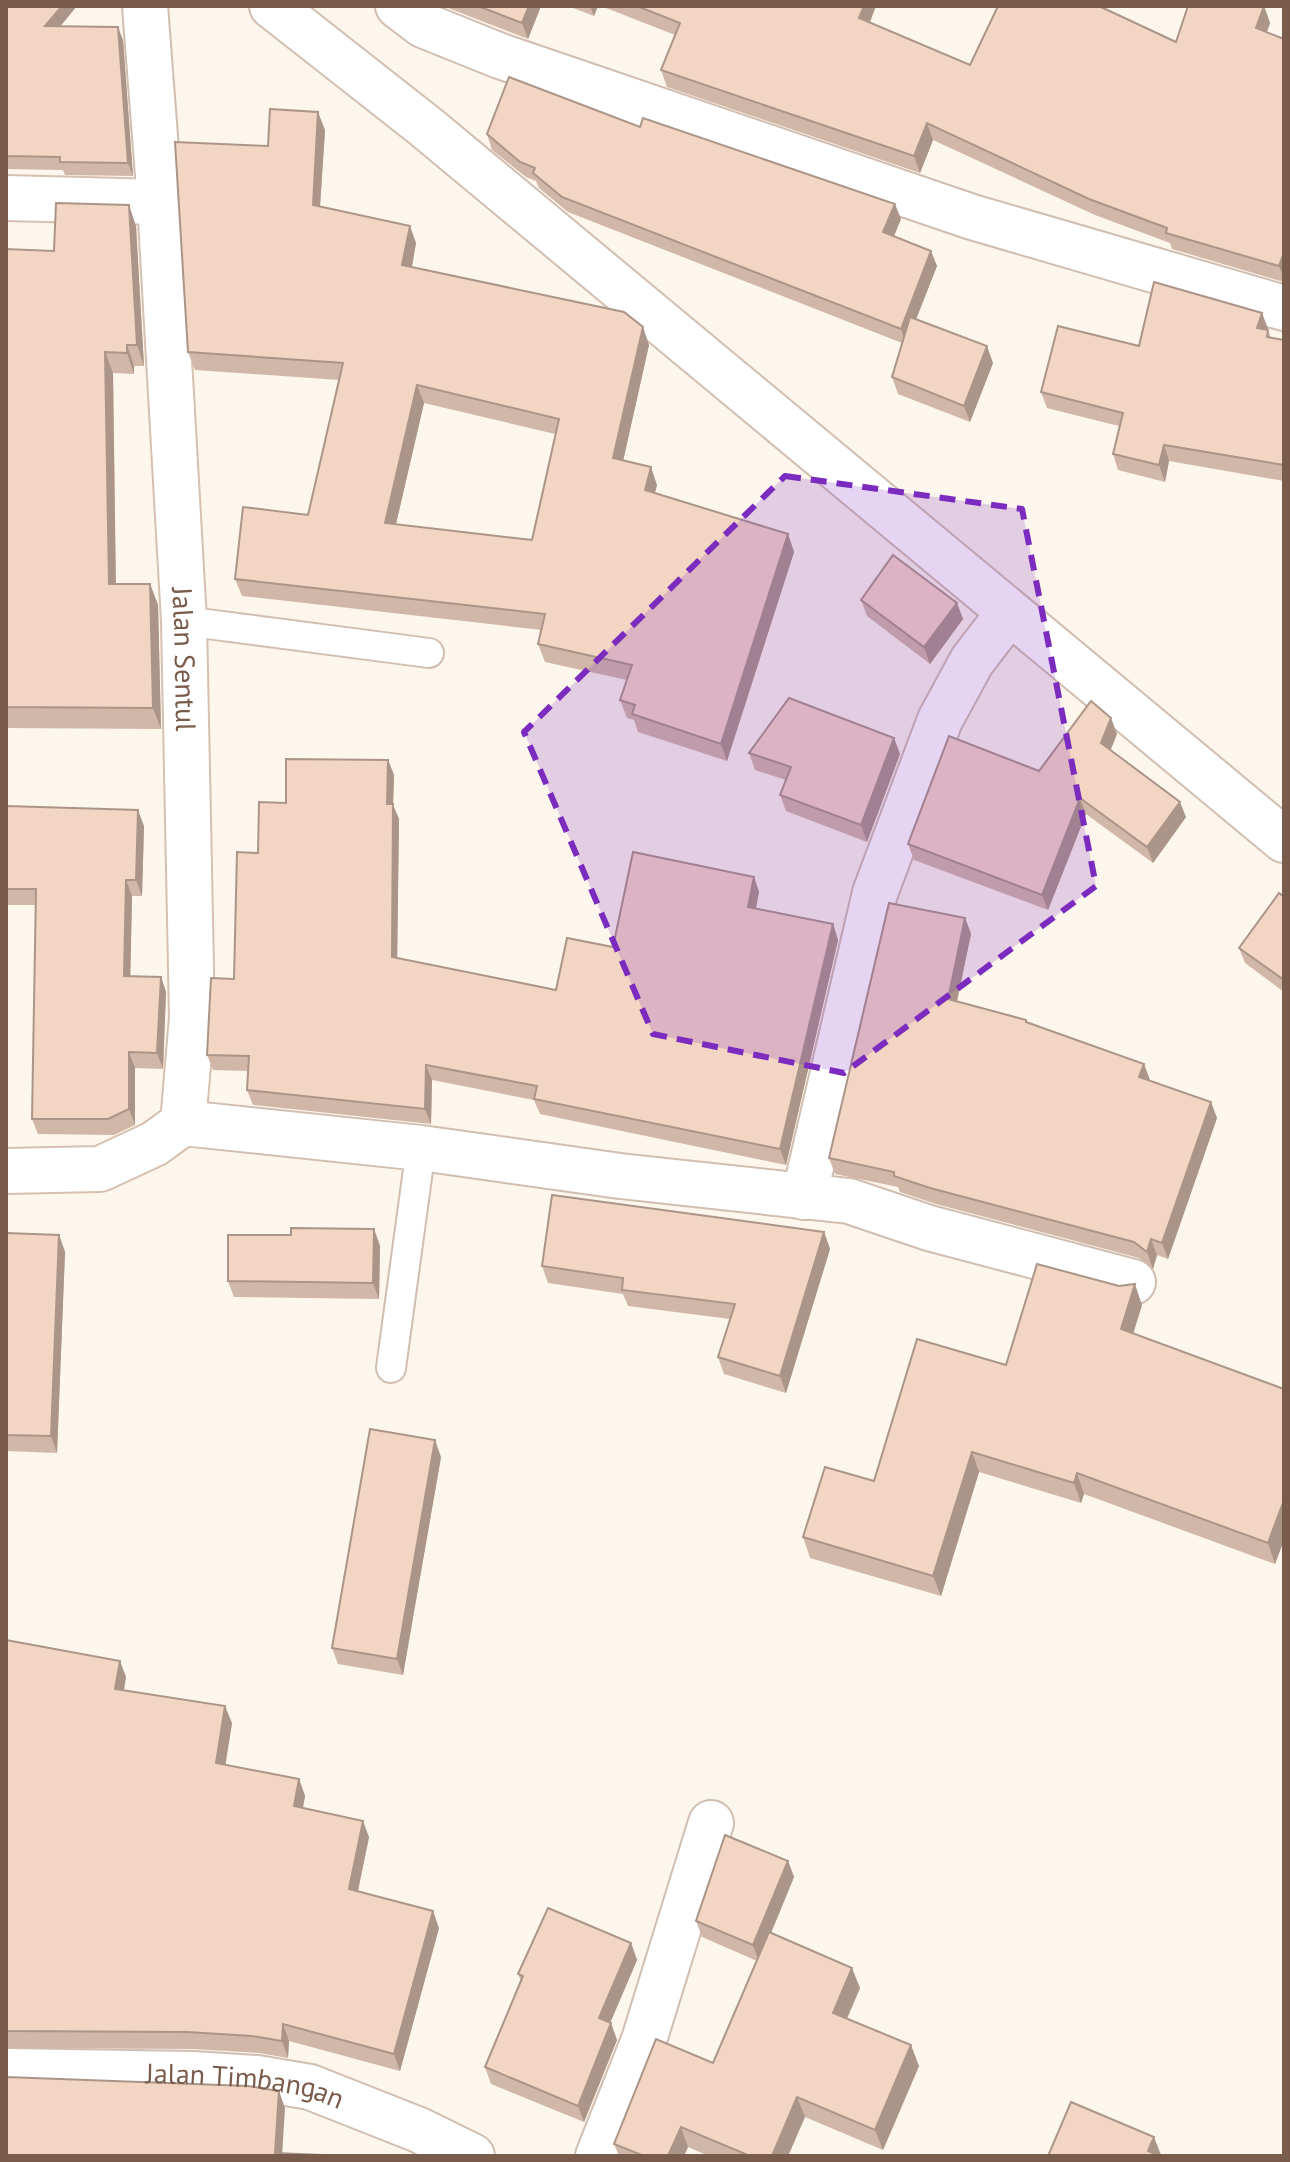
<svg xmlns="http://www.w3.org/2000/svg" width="1290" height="2162" font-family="'PT Sans',sans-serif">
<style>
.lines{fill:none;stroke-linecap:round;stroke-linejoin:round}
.lane-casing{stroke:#d1beb0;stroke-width:32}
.street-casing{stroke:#d1beb0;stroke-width:48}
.secondary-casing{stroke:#d6c0b0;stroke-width:48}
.lane{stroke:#fff;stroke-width:28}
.street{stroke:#fff;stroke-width:44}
.secondary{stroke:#fff;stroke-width:44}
.wall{fill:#d1b7a8;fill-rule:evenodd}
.shaded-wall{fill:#aa9588}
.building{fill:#f3d5c3;stroke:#aa9588;stroke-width:2;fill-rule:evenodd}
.marked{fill:#7b2cbf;fill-opacity:0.2;stroke:#7b2cbf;stroke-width:6;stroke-dasharray:16 10;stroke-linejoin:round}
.labels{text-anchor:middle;stroke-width:6;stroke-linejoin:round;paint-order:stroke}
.street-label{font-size:28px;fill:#7a5c4d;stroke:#fffaf3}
</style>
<rect width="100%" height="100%" fill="#fdf6ec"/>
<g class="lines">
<defs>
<g id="lane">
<polyline points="184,621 429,653"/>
<polyline points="391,1368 421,1148"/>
</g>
<g id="street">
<polyline points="145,6 160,202"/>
<polyline points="272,6 426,127 1284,840"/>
<polyline points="398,6 423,25 500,56 972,217 1284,308"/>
<polyline points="183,1123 421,1148 620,1176 849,1201 929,1228 1133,1282"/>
<polyline points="804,1197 875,893 940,720 972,661 1009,613"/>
<path id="s1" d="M6 2071 193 2074 257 2078 310 2087 419 2130 472 2156"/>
<polyline points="598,2156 644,2040 711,1823"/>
</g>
<g id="secondary">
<path id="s2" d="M6 198 160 202 184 621 192 1018 183 1123 154 1144 100 1169 6 1171"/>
</g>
</defs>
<use href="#lane" class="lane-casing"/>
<use href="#street" class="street-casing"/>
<use href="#secondary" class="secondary-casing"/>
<use href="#lane" class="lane"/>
<use href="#street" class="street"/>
<use href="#secondary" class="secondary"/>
</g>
<g class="wall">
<polygon points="6,6 60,26 123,40 133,176 65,175 63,170 6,169"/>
<polygon points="443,6 541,6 528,39"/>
<polygon points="568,6 598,6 594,16"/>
<polygon points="601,6 876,6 870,22 970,65 1176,42 1264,6 1270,23 1267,32 1284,39 1284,282 1172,249 1170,243 1095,215 933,140 920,173 667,87 661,70 675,35"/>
<polygon points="640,127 901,219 894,236 937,266 916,319 993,363 970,422 898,394 892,377 902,343 568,212 539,188 536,181 526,177 492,150 487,134"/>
<path d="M325 130 320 206 416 243 412 267 649 345 623 460 657 485 655 493 788 534 794 552 727 761 638 732 634 720 627 718 620 700 627 680 545 662 538 644 542 630 242 596 235 579 308 515 339 380 195 370 188 352 268 146ZM424 403 555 434 532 540 396 524Z"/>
<polygon points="136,226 144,366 134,366 134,374 113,373 116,584 150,584 158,605 161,729 6,728 6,249 54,251"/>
<polygon points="1262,313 1271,338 1284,340 1284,481 1169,461 1165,482 1118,470 1113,454 1119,426 1047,408 1041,392 1139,346"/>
<polygon points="861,600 957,603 963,619 930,664 867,616"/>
<polygon points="1117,734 1110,750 1186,817 1153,863 1086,814 1048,910 914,860 908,844 1039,771"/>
<polygon points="894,738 900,754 867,842 786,811 780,795 786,780 755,770 749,753"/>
<polygon points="388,760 394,775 393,805 399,819 397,958 556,990 613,947 754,877 759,892 756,909 833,924 838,940 786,1165 540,1114 534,1100 432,1080 431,1124 253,1105 247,1090 248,1071 213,1070 207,1055 234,979 258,853 286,803"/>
<polygon points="6,806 144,826 142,896 132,896 130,976 161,977 166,992 163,1069 135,1068 135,1125 114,1135 38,1134 32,1119 36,905 6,905"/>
<polygon points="1284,897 1284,992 1245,963 1239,948"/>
<polygon points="965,918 971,934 957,1001 1026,1020 1028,1023 1150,1080 1217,1118 1168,1259 1157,1255 1153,1269 1139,1258 936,1204 900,1192 898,1187 835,1174 829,1158"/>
<polygon points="374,1229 380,1246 379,1299 234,1297 228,1281 291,1235"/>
<polygon points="824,1232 830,1249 786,1393 724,1374 718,1357 730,1319 628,1306 623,1294 548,1283 542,1266"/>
<polygon points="6,1233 59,1235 65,1252 57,1453 6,1451"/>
<polygon points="1142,1305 1133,1334 1284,1389 1284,1540 1275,1564 1084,1494 1081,1503 979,1472 941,1596 810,1558 803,1537 874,1481 1006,1365"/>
<polygon points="441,1457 403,1675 338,1664 332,1648"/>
<polygon points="6,1640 126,1677 124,1690 232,1723 225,1765 299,1779 305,1796 303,1808 369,1837 358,1891 439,1928 400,2071 289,2041 288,2058 259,2053 193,2049 6,2048"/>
<polygon points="788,1861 794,1877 771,1933 860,1988 847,2019 919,2066 883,2150 805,2117 788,2156 709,2156 688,2147 684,2156 619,2156 614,2144 713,2063 757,1961 702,1937 696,1921"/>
<polygon points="631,1943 637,1960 610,2023 617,2040 584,2122 491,2084 485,2067 521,1981 518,1974"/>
</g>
<g class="shaded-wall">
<polygon points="62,6 77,6 50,39 45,26"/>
<polygon points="529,6 541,6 528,39 522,23"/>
<polygon points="590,6 598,6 594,16"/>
<polygon points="864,6 876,6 865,34 859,18"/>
<polygon points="1264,6 1270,23 1262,45 1256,28"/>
<polygon points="118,27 123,40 133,176 128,163"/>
<polygon points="318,112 325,130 319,222 313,205"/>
<polygon points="927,123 933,140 920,173 914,156"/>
<polygon points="895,204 901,219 889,248 883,232"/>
<polygon points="129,205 136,226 144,366 137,345"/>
<polygon points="410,226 416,243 409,283 402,265"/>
<polygon points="931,251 937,266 906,345 901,329"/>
<polygon points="1284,252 1284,279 1279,266"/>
<polygon points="1262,313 1268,329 1257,328"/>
<polygon points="643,327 649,345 620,475 613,458"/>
<polygon points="127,345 134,366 134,374 127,353"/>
<polygon points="987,346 993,363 970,422 964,406"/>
<polygon points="105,352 113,373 116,605 109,584"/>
<polygon points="417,385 424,403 392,541 385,523"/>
<polygon points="1164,445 1169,461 1165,482 1159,465"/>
<polygon points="651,467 657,485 651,507 645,490"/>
<polygon points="788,534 794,552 727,761 721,744"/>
<polygon points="150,584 158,605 161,729 153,708"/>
<polygon points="957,603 963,619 930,664 924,647"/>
<polygon points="1111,718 1117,734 1107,759 1101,743"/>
<polygon points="894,738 900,754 867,842 861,825"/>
<polygon points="388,760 394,775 393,805 399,819 397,972 392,957 387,804"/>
<polygon points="1080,798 1086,814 1048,910 1042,895"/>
<polygon points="1180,802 1186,817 1153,863 1147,847"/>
<polygon points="138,810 144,826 142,896 136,880"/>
<polygon points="754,877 759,892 753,922 748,907"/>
<polygon points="126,880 132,896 130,991 124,976"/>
<polygon points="965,918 971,934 954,1015 948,999"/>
<polygon points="833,924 838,940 786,1165 780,1149"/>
<polygon points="161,977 166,992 163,1069 157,1053"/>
<polygon points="129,1052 135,1068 135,1125 129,1109"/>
<polygon points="1144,1064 1150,1080 1145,1093 1139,1077"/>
<polygon points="426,1065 432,1080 431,1124 425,1109"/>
<polygon points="1211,1102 1217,1118 1168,1259 1162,1243"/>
<polygon points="374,1229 380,1246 379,1299 373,1283"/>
<polygon points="824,1232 830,1249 786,1393 780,1376"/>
<polygon points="59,1235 65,1252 57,1453 51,1436"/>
<polygon points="1151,1239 1157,1255 1153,1269 1147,1252"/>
<polygon points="1135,1284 1142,1305 1128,1350 1121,1329"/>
<polygon points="435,1440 441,1457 403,1675 397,1659"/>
<polygon points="972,1452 979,1472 941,1596 933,1576"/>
<polygon points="1077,1473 1084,1494 1081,1503 1074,1483"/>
<polygon points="1284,1500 1284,1540 1275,1564 1268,1543"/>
<polygon points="120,1661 126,1677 121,1705 115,1689"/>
<polygon points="225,1706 232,1723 223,1780 216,1763"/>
<polygon points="299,1779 305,1796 300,1822 294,1806"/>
<polygon points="363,1821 369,1837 355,1905 349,1889"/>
<polygon points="788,1861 794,1877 759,1962 753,1945"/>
<polygon points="433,1911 439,1928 400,2071 394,2054"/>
<polygon points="631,1943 637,1960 605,2035 599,2018"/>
<polygon points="852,1968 860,1988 840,2034 833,2013"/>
<polygon points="611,2023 617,2040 584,2122 578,2106"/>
<polygon points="283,2024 289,2041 288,2058 282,2041"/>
<polygon points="911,2045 919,2066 883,2150 875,2130"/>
<polygon points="279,2091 285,2108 282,2156 275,2153"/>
<polygon points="797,2097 805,2117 788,2156 772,2156"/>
<polygon points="681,2127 688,2147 684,2156 668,2156"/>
<polygon points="1154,2137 1161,2155 1160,2156 1148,2151"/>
</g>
<g class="building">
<polygon points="6,6 62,6 45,26 118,27 128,163 60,162 60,157 6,156"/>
<polygon points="478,6 529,6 522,23"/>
<polygon points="637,6 864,6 859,18 970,65 998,6 1099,6 1176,42 1188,6 1264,6 1256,28 1284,39 1284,252 1279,266 1166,233 1167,228 1089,199 927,123 914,156 661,70 680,23"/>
<polygon points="509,77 640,127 643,118 895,204 883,232 931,251 901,329 562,197 533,173 535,168 520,162 487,134"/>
<path d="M270 109 318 112 313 205 410 226 402 265 624 312 643 327 613 458 651 467 645 490 788 534 721 744 632 714 635 705 620 700 632 665 538 644 545 614 235 579 243 507 308 515 343 363 188 352 175 142 268 146ZM417 385 559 419 532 540 385 523Z"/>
<polygon points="56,203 129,205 137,345 127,345 127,353 105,352 109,584 150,584 153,708 6,707 6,249 54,251"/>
<polygon points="1154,282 1262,313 1257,328 1268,330 1267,337 1284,340 1284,465 1164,445 1159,465 1113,454 1123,413 1041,392 1058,326 1139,346"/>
<polygon points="910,317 987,346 964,406 892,377"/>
<polygon points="893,555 957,603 924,647 861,600"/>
<polygon points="789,698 894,738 861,825 780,795 791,767 749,753"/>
<polygon points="1091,701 1111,718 1101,743 1180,802 1147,847 1080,798 1042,895 908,844 949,736 1039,771"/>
<polygon points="286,759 388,760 387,804 393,804 392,957 556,990 567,938 613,947 633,852 754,877 748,907 833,924 780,1149 534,1099 537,1086 426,1065 425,1109 247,1090 249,1056 207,1055 211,978 234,979 237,852 258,853 259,802 286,803"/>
<polygon points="6,806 138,810 136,880 126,880 124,976 161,977 157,1053 129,1052 129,1109 108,1119 32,1119 36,889 6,889"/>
<polygon points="1279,893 1284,897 1284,980 1239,948"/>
<polygon points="889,903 965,918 948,999 1026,1020 1026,1022 1144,1064 1139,1077 1211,1102 1162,1243 1151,1239 1147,1252 1134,1242 930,1188 894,1176 894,1172 829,1158"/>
<polygon points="552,1195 824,1232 780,1376 718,1357 735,1304 622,1290 623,1278 542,1266"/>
<polygon points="291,1228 374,1229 373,1283 228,1281 228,1235 291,1235"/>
<polygon points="6,1233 59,1235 51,1436 6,1435"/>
<polygon points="1037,1264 1119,1286 1135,1284 1121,1329 1284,1389 1284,1500 1268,1543 1077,1473 1074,1483 972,1452 933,1576 803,1537 825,1467 874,1481 917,1339 1006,1365"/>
<polygon points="370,1429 435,1440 397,1659 332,1648"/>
<polygon points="6,1640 120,1661 115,1689 225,1706 216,1763 299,1779 294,1806 363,1821 349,1889 433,1911 394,2054 283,2024 282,2041 252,2036 187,2032 6,2031"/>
<polygon points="725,1835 788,1861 753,1945 696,1921"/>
<polygon points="548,1908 631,1943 599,2018 611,2023 578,2106 485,2067 523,1976 518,1974"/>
<polygon points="769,1932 852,1968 833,2013 911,2045 875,2130 797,2097 772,2156 750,2156 681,2127 668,2156 644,2156 614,2144 656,2039 713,2063"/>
<polygon points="6,2077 248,2086 279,2091 275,2153 320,2155 319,2156 6,2156"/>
<polygon points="1071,2102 1154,2137 1148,2151 1160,2156 1048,2156"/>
</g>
<path class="marked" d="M785 476 1022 509 1096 886 844 1073 653 1034 524 732Z"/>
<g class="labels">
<g class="street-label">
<text dy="10" stroke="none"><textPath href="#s2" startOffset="612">Jalan Sentul</textPath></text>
<text dy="10" stroke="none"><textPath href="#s1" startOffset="240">Jalan Timbangan</textPath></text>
</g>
</g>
<rect width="1290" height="2162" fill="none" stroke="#7a5c4d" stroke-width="16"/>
</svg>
